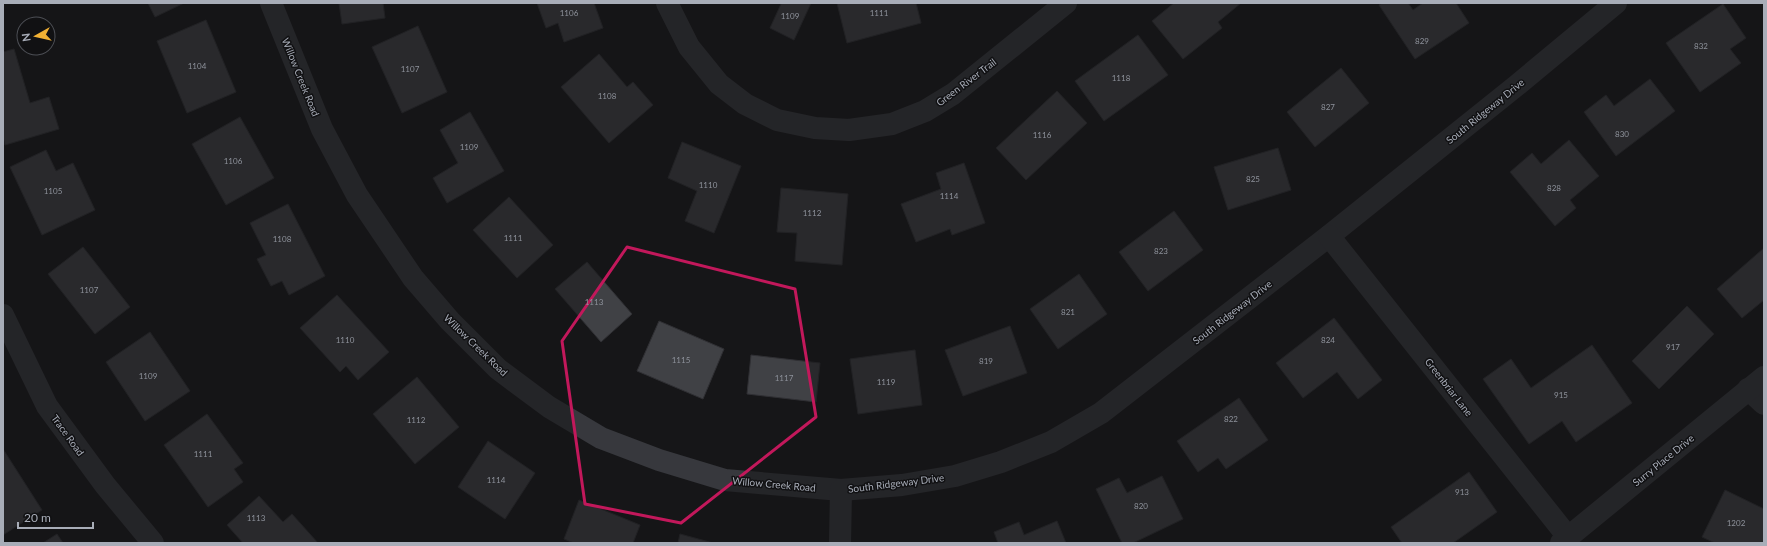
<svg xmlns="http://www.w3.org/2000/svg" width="1767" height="546" font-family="Lato,sans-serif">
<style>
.building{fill:#404145;stroke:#303034}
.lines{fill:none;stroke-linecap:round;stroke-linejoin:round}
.street{stroke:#37383d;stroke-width:22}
.marked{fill:none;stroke:#c2185b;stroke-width:3;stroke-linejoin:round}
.labels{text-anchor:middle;stroke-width:3;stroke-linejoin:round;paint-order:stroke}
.number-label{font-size:8px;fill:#8e929b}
.street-label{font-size:10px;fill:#a8adb8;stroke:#111113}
</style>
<rect width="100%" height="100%" fill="#161618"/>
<g class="building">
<polygon points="148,3 184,3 155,17"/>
<polygon points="339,3 383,3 385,18 342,24"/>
<polygon points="537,3 594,3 603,28 564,42 558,23 546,28"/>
<polygon points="779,3 811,3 794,40 770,28 781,4"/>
<polygon points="837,3 916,3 921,23 847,43"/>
<polygon points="1174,3 1241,3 1218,22 1222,28 1183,59 1152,21"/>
<polygon points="1382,3 1408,3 1413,10 1423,3 1456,3 1469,23 1415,59 1379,5"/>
<polygon points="1723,4 1746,38 1730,49 1741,63 1700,92 1666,43"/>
<polygon points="206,20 236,92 187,113 157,41"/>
<polygon points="418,26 447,92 402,113 372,47"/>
<polygon points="1138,35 1168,75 1104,121 1075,81"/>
<polygon points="14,49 30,103 49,97 59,129 5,145 3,137 3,52"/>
<polygon points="599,54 627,87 633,82 653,105 609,143 561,87"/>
<polygon points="1341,68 1369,103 1315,147 1287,112"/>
<polygon points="1650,79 1675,111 1616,156 1584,112 1606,95 1614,106"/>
<polygon points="1057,91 1087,123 1026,180 996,148"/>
<polygon points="470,112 504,171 447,203 433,178 458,163 440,130"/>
<polygon points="240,117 274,178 226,205 192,144"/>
<polygon points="1569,140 1599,176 1570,200 1576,208 1555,226 1510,172 1532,153 1541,164"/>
<polygon points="682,142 741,166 714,233 685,221 697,191 668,178"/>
<polygon points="1278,148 1291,190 1228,210 1214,167"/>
<polygon points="46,150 56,171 73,163 95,210 42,235 10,167"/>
<polygon points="964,163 985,223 952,235 950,229 916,242 901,204 941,189 936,173"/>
<polygon points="781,188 848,194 842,265 795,261 797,233 777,232"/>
<polygon points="509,197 553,245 517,278 473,230"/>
<polygon points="288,204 325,276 289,295 282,281 271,286 257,259 266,255 250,223"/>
<polygon points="1174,211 1203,250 1148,291 1119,252"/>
<polygon points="83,247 130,307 95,334 48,274"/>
<polygon points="1764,248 1764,300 1742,318 1717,289"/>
<polygon points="587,262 632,314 601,342 555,289"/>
<polygon points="1079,274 1107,314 1058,349 1030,309"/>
<polygon points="337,295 389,352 358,380 346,366 340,372 300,328"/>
<polygon points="1687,306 1714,334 1659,389 1632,361"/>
<polygon points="1334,318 1382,380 1358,399 1337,372 1303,398 1276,363"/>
<polygon points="659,321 724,349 703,399 637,371"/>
<polygon points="1010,326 1027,373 963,396 945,350"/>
<polygon points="150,332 190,391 145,421 106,362"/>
<polygon points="1592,345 1632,403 1576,442 1562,421 1529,444 1483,379 1511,359 1531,388"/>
<polygon points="915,350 922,405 858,414 850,359"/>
<polygon points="751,355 820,363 816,402 747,394"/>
<polygon points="417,377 459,427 415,464 373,414"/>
<polygon points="1239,398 1268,440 1226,469 1218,458 1198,472 1177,441"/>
<polygon points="207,414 243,463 234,469 243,482 208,507 164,445"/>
<polygon points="488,441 535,473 505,519 458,487"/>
<polygon points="3,449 42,510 3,535"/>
<polygon points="1469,472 1497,512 1453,543 1402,543 1391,527"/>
<polygon points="1162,476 1183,519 1133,543 1122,543 1096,489 1119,478 1127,493"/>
<polygon points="1725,490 1764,509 1764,543 1715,543 1702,537"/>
<polygon points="259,496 283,522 292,514 318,543 243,543 227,525"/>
<polygon points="579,500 640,525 633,543 574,543 564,539"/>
<polygon points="1057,521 1066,543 998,543 994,532 1019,522 1024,535"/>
<polygon points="57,534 63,543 43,543"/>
<polygon points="680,534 713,543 678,543"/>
</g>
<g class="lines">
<g class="street">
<polyline points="271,3 322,129 357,195 413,278 450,321 498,369 549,407 601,438 659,460 725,480 841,490 902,485 955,476 1001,462 1051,442 1101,413 1329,236 1516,86 1616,3"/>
<polyline points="667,3 689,47 719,84 745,104 777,120 815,128 849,130 892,124 925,111 953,94 1066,3"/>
<polyline points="1329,236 1568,537"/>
<polyline points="3,315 47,406 105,485 153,543"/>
<polyline points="1748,389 1764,404"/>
<polyline points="840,543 841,490"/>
<polyline points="1561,543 1764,377"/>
</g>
</g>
<path d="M0 0H1767V546H0ZM627 247 795 289 816 417 681 523 585 504 562 341Z" fill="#161618" fill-opacity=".55" fill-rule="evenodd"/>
<path class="marked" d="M627 247 795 289 816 417 681 523 585 504 562 341Z"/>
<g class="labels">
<g class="number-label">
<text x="569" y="16">1106</text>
<text x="879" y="16">1111</text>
<text x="790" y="19">1109</text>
<text x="1422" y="44">829</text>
<text x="1701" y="49">832</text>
<text x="197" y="69">1104</text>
<text x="410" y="72">1107</text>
<text x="1121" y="81">1118</text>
<text x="607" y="99">1108</text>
<text x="1328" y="110">827</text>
<text x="1622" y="137">830</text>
<text x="1042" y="138">1116</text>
<text x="469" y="150">1109</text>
<text x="233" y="164">1106</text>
<text x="1253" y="182">825</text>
<text x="708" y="188">1110</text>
<text x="1554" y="191">828</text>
<text x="53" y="194">1105</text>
<text x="949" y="199">1114</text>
<text x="812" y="216">1112</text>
<text x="513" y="241">1111</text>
<text x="282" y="242">1108</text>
<text x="1161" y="254">823</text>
<text x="89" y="293">1107</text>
<text x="594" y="305">1113</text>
<text x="1068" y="315">821</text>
<text x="345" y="343">1110</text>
<text x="1328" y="343">824</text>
<text x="1673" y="350">917</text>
<text x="681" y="363">1115</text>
<text x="986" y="364">819</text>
<text x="148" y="379">1109</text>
<text x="784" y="381">1117</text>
<text x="886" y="385">1119</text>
<text x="1561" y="398">915</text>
<text x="1231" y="422">822</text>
<text x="416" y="423">1112</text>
<text x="203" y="457">1111</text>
<text x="496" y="483">1114</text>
<text x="1462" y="495">913</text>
<text x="1141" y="509">820</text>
<text x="256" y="521">1113</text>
<text x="1736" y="526">1202</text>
</g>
<g class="street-label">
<text transform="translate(301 77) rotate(68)" y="4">Willow Creek Road</text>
<text transform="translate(966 82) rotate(-37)" y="4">Green River Trail</text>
<text transform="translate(1485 111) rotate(-39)" y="4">South Ridgeway Drive</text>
<text transform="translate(1232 312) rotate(-38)" y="4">South Ridgeway Drive</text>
<text transform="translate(476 345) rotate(44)" y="4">Willow Creek Road</text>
<text transform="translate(1449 387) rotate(52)" y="4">Greenbriar Lane</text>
<text transform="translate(68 435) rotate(54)" y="4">Trace Road</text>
<text transform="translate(1663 460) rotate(-39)" y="4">Surry Place Drive</text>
<text transform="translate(896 483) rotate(-7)" y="4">South Ridgeway Drive</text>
<text transform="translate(774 484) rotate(5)" y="4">Willow Creek Road</text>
</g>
</g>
<rect width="1767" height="546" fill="none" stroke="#a8adb8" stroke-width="8"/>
<g transform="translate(36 36) rotate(262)"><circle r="19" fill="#111113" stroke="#4d4f55"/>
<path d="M0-3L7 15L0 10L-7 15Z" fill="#f2b134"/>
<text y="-6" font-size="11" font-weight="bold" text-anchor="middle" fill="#a8adb8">N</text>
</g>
<path d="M18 522v6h75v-6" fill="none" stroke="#a8adb8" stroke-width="2"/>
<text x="24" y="522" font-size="12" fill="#a8adb8" stroke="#111113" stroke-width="3" paint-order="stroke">20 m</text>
</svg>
